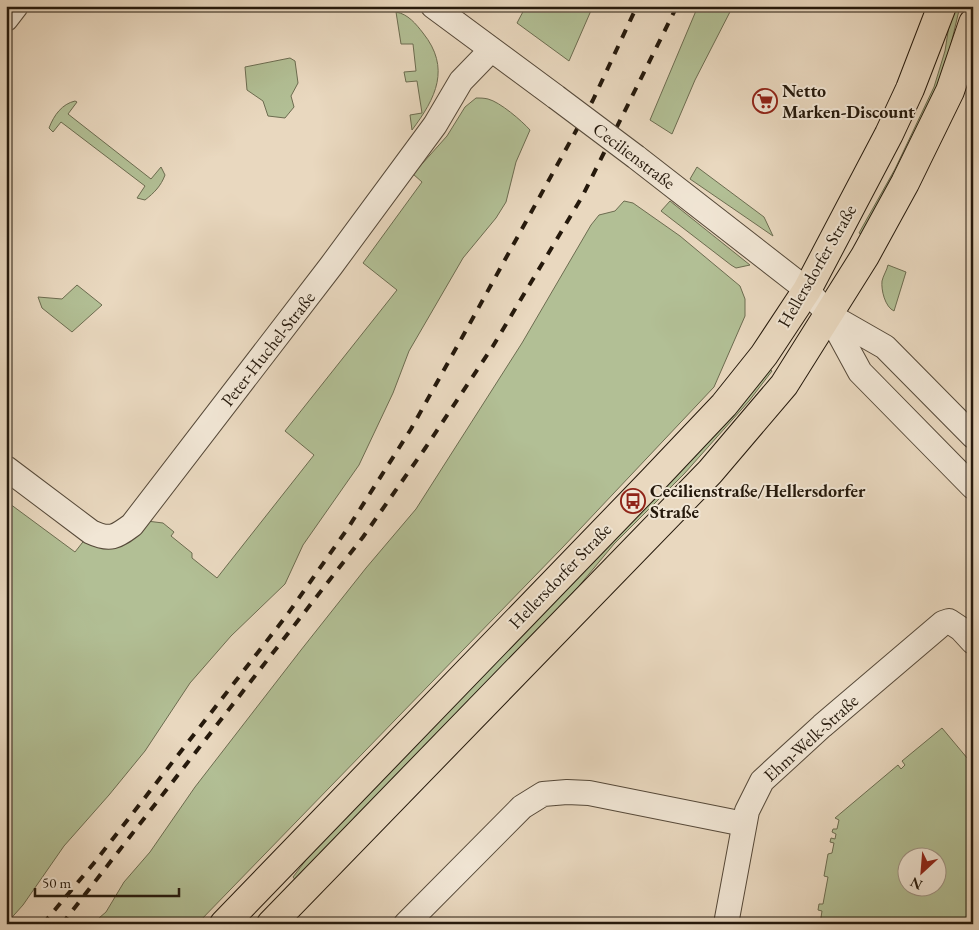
<svg xmlns="http://www.w3.org/2000/svg" width="979" height="930" font-family="'EB Garamond',serif">
<style>
.green{fill:#b2bf95;stroke:#6c6c50;fill-rule:evenodd}
.lines{fill:none;stroke-linecap:round;stroke-linejoin:round}
.minor-casing{stroke:#564939;stroke-width:26}
.major-casing{stroke:#25190c;stroke-width:30}
.minor{stroke:#f1e6d5;stroke-width:24}
.major{stroke:#e9d8bf;stroke-width:28}
.rail{stroke:#25190c;stroke-width:4;stroke-dasharray:9 9;stroke-linecap:butt}
.minor-bridge-casing{stroke:#564939;stroke-width:26;stroke-linecap:butt}
.minor-bridge{stroke:#f1e6d5;stroke-width:24}
.labels{text-anchor:middle;stroke-width:4;stroke-linejoin:round;paint-order:stroke}
.poi-label{font-size:18px;font-weight:bold;fill:#25190c;stroke:#f1e6d5;text-anchor:start}
.street-label{font-size:18px;fill:#25190c;stroke:#f1e6d5}
</style>
<rect width="100%" height="100%" fill="#e9d8bf"/>
<filter id="stains"><feTurbulence type="fractalNoise" baseFrequency=".004" numOctaves="4"/><feColorMatrix values="0 0 0 0 .2 0 0 0 0 .09 0 0 0 0 .02 0 0 0 .5 -.17"/></filter>
<radialGradient id="worn" r=".72"><stop offset=".6" stop-color="#630" stop-opacity="0"/><stop offset="1" stop-color="#630" stop-opacity=".3"/></radialGradient>
<g class="green">
<polygon points="526,6 593,6 569,61 517,23"/>
<polygon points="698,6 733,6 695,80 672,134 650,120"/>
<polygon points="954,6 960,6 944,74 866,237 859,233 895,169 934,87 945,51 950,19"/>
<path d="M396 12C408 14 416 24 423 33 451 68 436 98 412 130L410 115 422 113 417 81 406 82 404 72 416 71 413 44H401Z"/>
<polygon points="290,58 295,61 298,83 291,96 294,107 285,118 268,116 263,101 247,90 245,67"/>
<path d="M476 98C480 98 484 98 488 99 500 102 522 121 530 130L516 162 506 202 496 218 463 258 409 351 393 393 359 465 303 545 285 584 231 636 190 683 145 751 109 795 64 846 23 905 6 924V501L75 552 86 538C123 545 122 551 147 521L163 523 174 532 171 536 192 553V558L217 578 314 455 285 431 397 290 363 263 422 182 413 174 447 136 465 107Z"/>
<path d="M75 101 77 102 68 114 151 179 161 167 165 175C161 186 154 193 145 200L137 198 145 186 61 122 53 132 49 128C54 115 62 104 75 101Z"/>
<polygon points="697,167 764,217 773,236 690,179"/>
<polygon points="624,201 633,203 680,236 740,286 745,299 745,316 714,387 563,547 197,924 92,924 106,912 124,882 150,852 195,787 301,650 366,568 416,509 522,343 591,225 599,215 615,211"/>
<polygon points="670,201 750,265 736,268 731,265 661,211"/>
<path d="M888 265 906 272 894 311C885 307 881 290 882 281 883 276 887 270 888 265Z"/>
<polygon points="77,285 102,305 72,332 42,308 38,297 62,299"/>
<polygon points="767,367 772,371 749,401 684,474 614,544 579,586 447,726 297,882 293,877 325,835"/>
<path d="M942 728 973 765V924H820L822 911 818 910 819 904H823L828 877 824 876 828 854 832 853 834 843 830 842 831 838 835 839 836 834 832 832 833 829H837L839 820 835 818 898 765 901 769 905 765 902 761ZM906 858H936V888H906Z"/>
</g>
<g class="lines">
<defs>
<g id="minor">
<polyline points="433,6 556,97"/>
<polyline points="6,19 16,6"/>
<polyline points="636,157 807,290 829,315 860,372 973,487"/>
<polyline points="829,315 885,347 973,436"/>
<path d="M6 468 91 532C110 541 116 537 132 525L331 266 435 125 461 81 491 50"/>
<polyline points="406,924 522,807 543,794 567,792 589,793 744,824"/>
<polyline points="726,924 747,811 762,781 822,726 943,623 949,621 961,629 973,642"/>
</g>
<g id="major">
<polyline points="224,924 653,480 724,405 764,355 807,290 889,134 910,89 942,6"/>
<polyline points="271,924 710,472 784,385 865,256 905,183 950,91 973,23"/>
</g>
</defs>
<use href="#minor" class="minor-casing"/>
<use href="#major" class="major-casing"/>
<use href="#minor" class="minor"/>
<use href="#major" class="major"/>
<g class="rail">
<polyline points="43,924 94,863 287,615 348,528 411,429 469,325 593,100 637,6"/>
<polyline points="62,924 363,537 426,447 493,346 582,197 677,6"/>
</g>
<defs>
<polyline id="minor-bridge" points="556,97 636,157"/>
</defs>
<use href="#minor-bridge" class="minor-bridge-casing"/>
<use href="#minor-bridge" class="minor-bridge"/>
</g>
<defs>
<symbol id="supermarket-ring" viewBox="-11 -11 22 22"><circle r="9.5" fill="#f1e6d5" stroke="#8f2418" stroke-width="1.5"/><path d="M-6-5.5h2.5l.6 2H6L4.5 2H-2.5L-4.4-4H-6ZM-1.5 3.2a1.3 1.3 0 1 0 .1 0ZM3 3.2a1.3 1.3 0 1 0 .1 0Z" fill="#8f2418"/></symbol>
<symbol id="bus-ring" viewBox="-11 -11 22 22"><circle r="9.5" fill="#f1e6d5" stroke="#8f2418" stroke-width="1.5"/><path d="M-5-6H5V4H4V6H2V4H-2V6H-4V4H-5ZM-3.5-4V0h7V-4ZM-3.5 1.2v1.5H-2V1.2ZM2 1.2v1.5H3.5V1.2Z" fill="#8f2418"/></symbol>
</defs>
<g fill-rule="evenodd">
<use href="#supermarket-ring" x="751" y="87" width="28" height="28"/>
<use href="#bus-ring" x="619" y="487" width="28" height="28"/>
</g>
<g class="labels">
<g class="poi-label">
<text x="782" y="97">Netto<tspan x="782" dy="21">Marken-Discount</tspan></text>
<text x="650" y="497">Cecilienstraße/Hellersdorfer<tspan x="650" dy="21">Straße</tspan></text>
</g>
<g class="street-label">
<text transform="translate(634 156) rotate(37)" y="6">Cecilienstraße</text>
<text transform="translate(817 266) rotate(-60)" y="6">Hellersdorfer Straße</text>
<text transform="translate(268 349) rotate(-52)" y="6">Peter-Huchel-Straße</text>
<text transform="translate(560 576) rotate(-46)" y="6">Hellersdorfer Straße</text>
<text transform="translate(811 738) rotate(-42)" y="6">Ehm-Welk-Straße</text>
</g>
</g>
<rect width="979" height="930" fill="none" stroke="#e9d8bf" stroke-width="25"/>
<rect x="8" y="8" width="964" height="915" fill="none" stroke="#25190c" stroke-width="2.5"/>
<rect x="12" y="12" width="954" height="905" fill="none" stroke="#25190c"/>
<g transform="translate(922 872) rotate(206)"><circle r="24" fill="#f1e6d5" stroke="#9f9485"/>
<path d="M0-4L9 19L0 12L-9 19Z" fill="#8f2418"/>
<text y="-8" font-size="14" font-weight="bold" text-anchor="middle" fill="#25190c">N</text>
</g>
<path d="M35 888v8h144v-8" fill="none" stroke="#25190c" stroke-width="2.5"/>
<text x="42" y="888" font-size="15" fill="#25190c" stroke="#f1e6d5" stroke-width="4" paint-order="stroke">50 m</text>
<rect width="100%" height="100%" filter="url(#stains)"/>
<rect width="100%" height="100%" fill="url(#worn)"/>
</svg>
